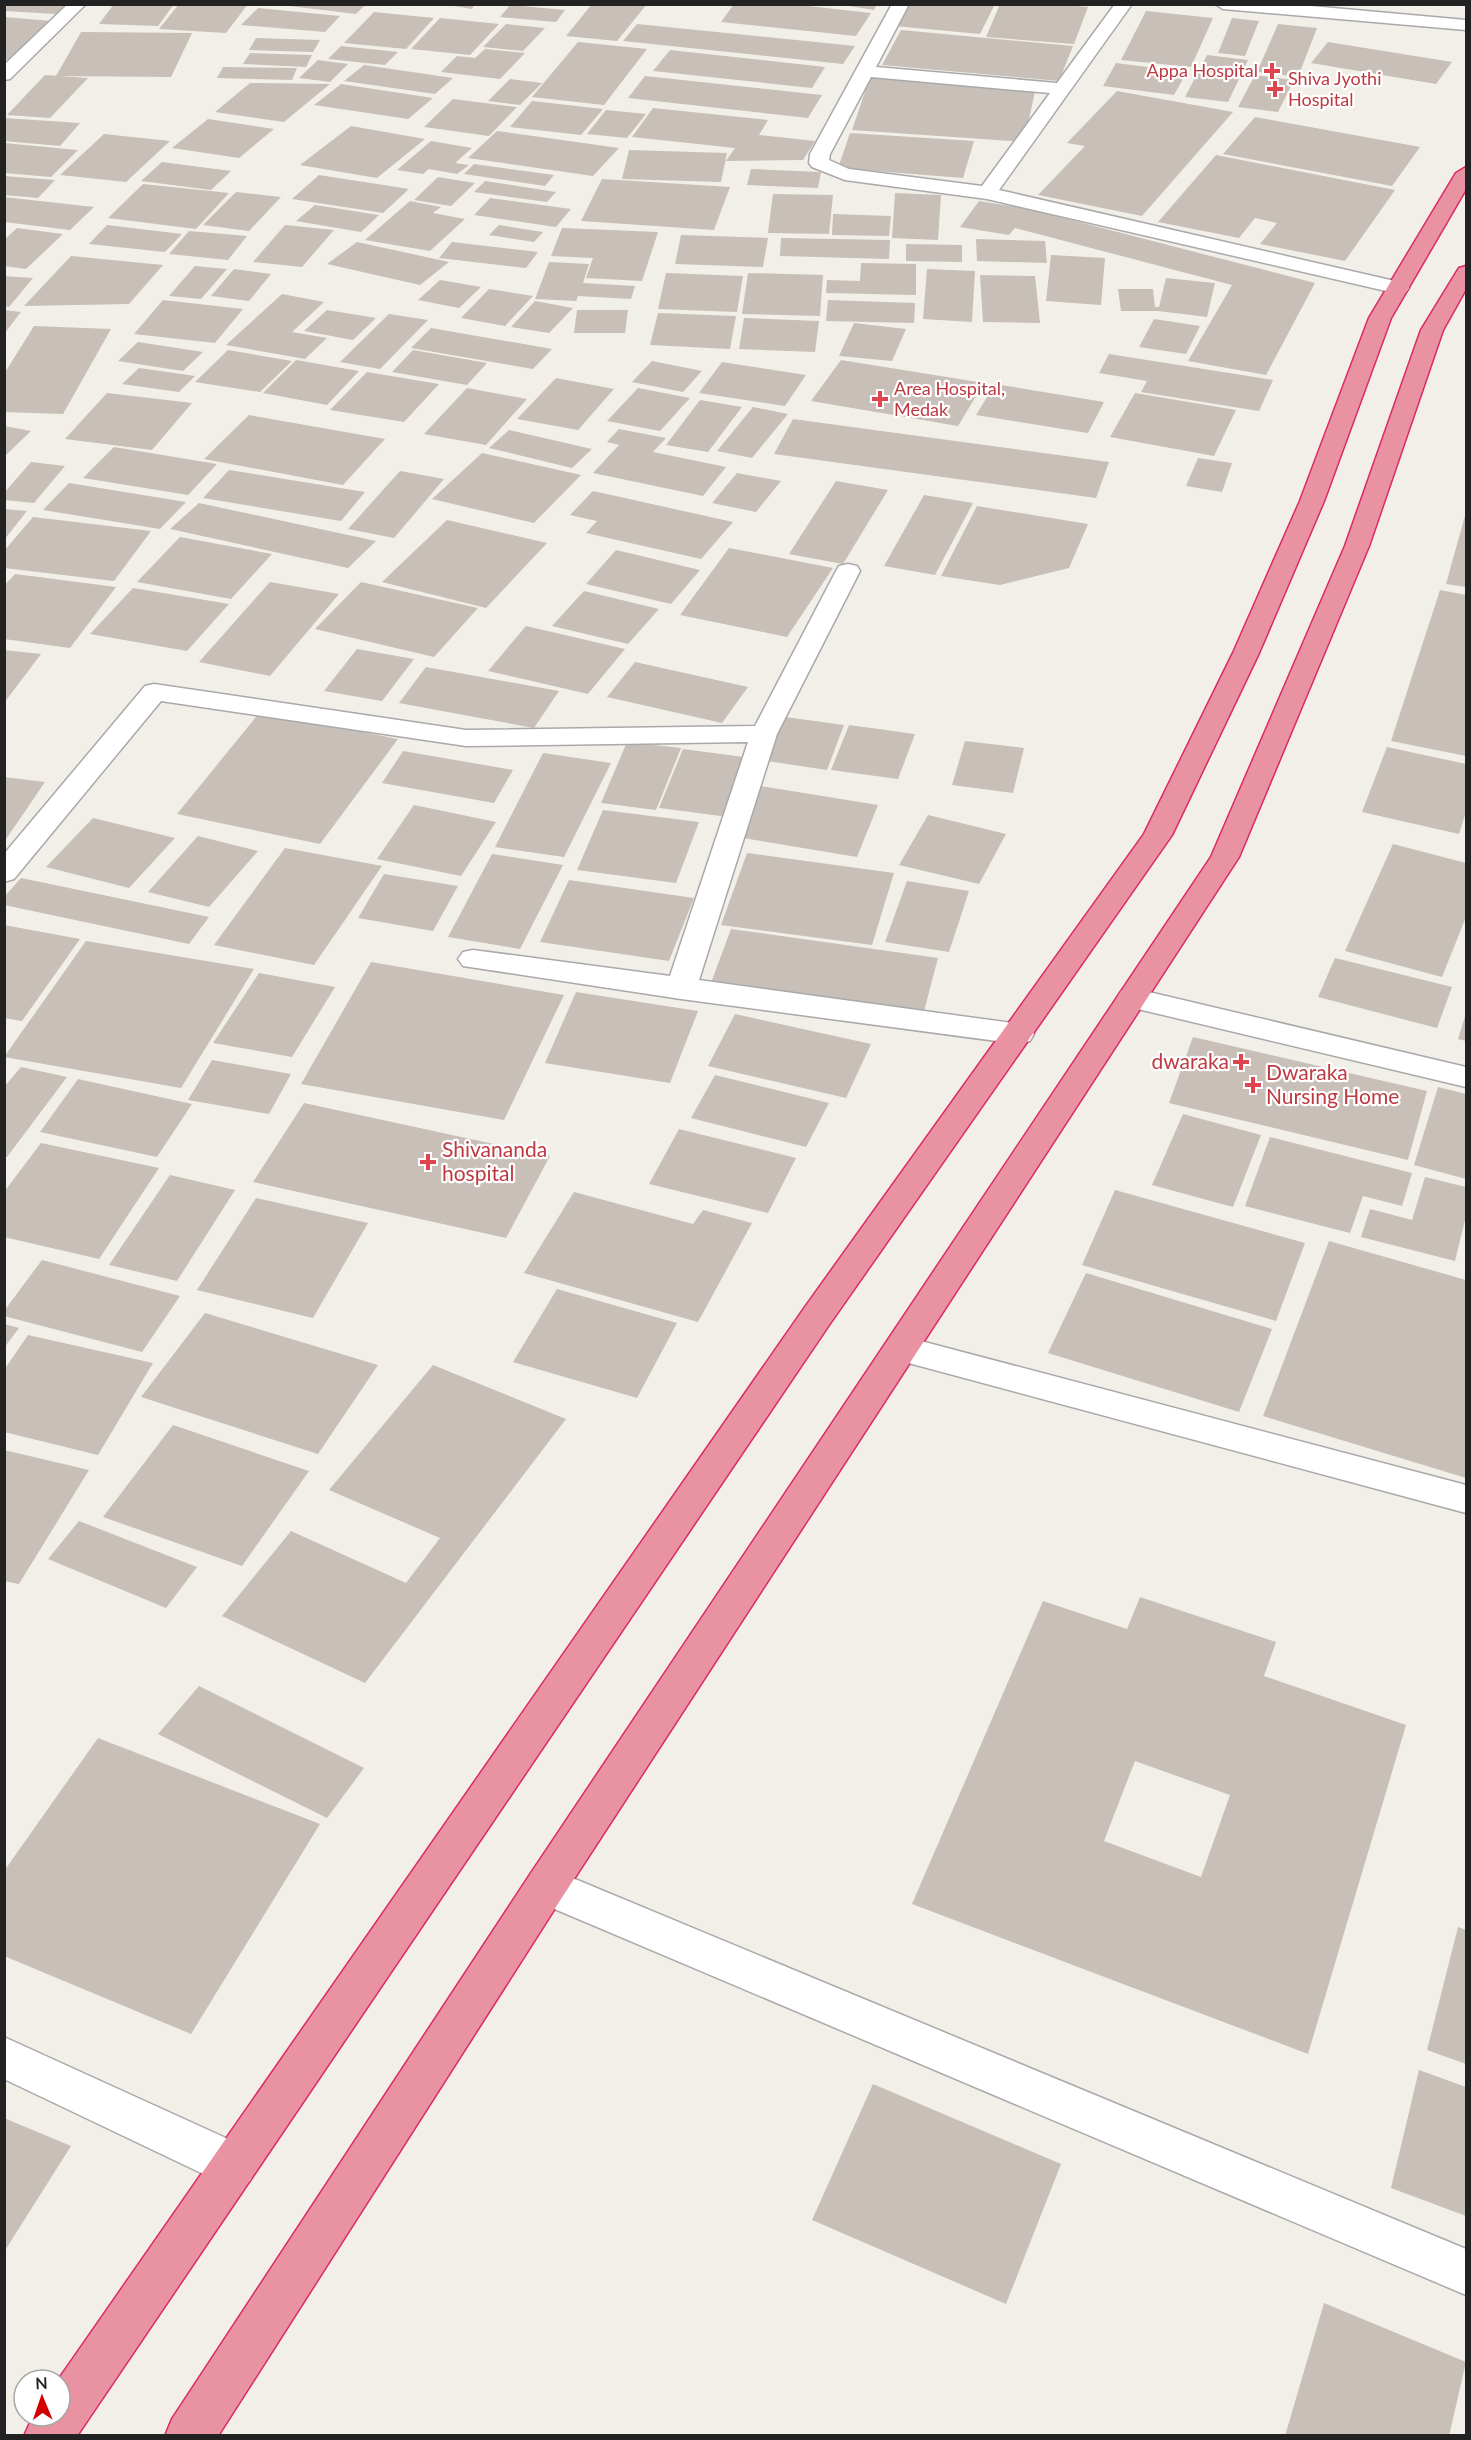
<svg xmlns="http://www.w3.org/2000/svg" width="1471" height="2440" font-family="Lato,sans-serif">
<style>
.building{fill:#c7bfb8;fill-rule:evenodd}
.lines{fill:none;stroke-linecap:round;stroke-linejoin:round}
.street-casing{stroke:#a9a9a9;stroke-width:3}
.highway-casing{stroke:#dc2a67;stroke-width:3}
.street{fill:#fff;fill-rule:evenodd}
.highway{fill:#e892a2;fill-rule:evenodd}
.health-dot{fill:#e0444e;stroke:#fff;stroke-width:2}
.labels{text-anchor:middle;stroke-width:4.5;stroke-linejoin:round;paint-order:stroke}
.far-health-label{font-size:18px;fill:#be3a42;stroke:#fff;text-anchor:start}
.health-label{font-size:21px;fill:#be3a42;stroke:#fff;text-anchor:start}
</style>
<rect width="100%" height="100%" fill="#f2efe9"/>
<g class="building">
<polygon points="8,4 65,4 57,14 4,11"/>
<polygon points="114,4 174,4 158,26 99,24"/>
<polygon points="179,4 248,4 226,33 159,29"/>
<polygon points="273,4 366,4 356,14"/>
<polygon points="443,4 475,4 472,9"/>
<polygon points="592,4 647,4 617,41 566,36"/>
<polygon points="734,4 790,4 871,13 856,36 721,22"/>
<polygon points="837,4 877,4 874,10"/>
<polygon points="907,4 995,4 980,34 895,26"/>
<polygon points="1000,4 1055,4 1088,7 1074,44 986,37"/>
<polygon points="510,5 565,10 556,22 500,17"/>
<polygon points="258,8 340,16 325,32 241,25"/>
<polygon points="1146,11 1213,18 1191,67 1121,60"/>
<polygon points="374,12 434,18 406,49 344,43"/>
<polygon points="4,17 51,21 10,60 4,59"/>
<polygon points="440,18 499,24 470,55 411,49"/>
<polygon points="1232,18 1259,21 1245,56 1218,53"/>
<polygon points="506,24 545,28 523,51 483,47"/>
<polygon points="637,24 855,46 843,64 623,41"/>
<polygon points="1278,24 1317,28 1298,77 1257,72"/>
<polygon points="901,30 1073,46 1059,81 882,65"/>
<polygon points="81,32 192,33 171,77 56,76"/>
<polygon points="256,38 320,40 313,52 249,50"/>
<polygon points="578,42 647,49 604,105 532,97"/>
<polygon points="1328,42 1452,62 1436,84 1311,63"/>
<polygon points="341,46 398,52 385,65 328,59"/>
<polygon points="485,49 525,53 500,79 441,72 457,56 475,58"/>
<polygon points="670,50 825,67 812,88 653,71"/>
<polygon points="250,53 312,55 306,67 243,64"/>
<polygon points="1207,55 1248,60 1228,102 1185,97"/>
<polygon points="318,60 348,64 330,82 299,78"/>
<polygon points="1116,63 1187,72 1174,95 1103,86"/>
<polygon points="364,65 453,78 435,94 344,81"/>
<polygon points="223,67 297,68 292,80 217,78"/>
<polygon points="45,75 88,78 50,118 7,115"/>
<polygon points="1255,75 1294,80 1278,112 1238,107"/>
<polygon points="645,76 822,95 808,118 628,98"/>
<polygon points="870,77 1036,87 1024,142 852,130"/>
<polygon points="510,79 542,83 520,105 488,101"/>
<polygon points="250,83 330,84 284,122 215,112"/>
<polygon points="341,84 433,98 408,119 314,105"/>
<polygon points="1117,91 1233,112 1142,216 1038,195 1085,146 1067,143"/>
<polygon points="453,99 517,107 489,136 424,127"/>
<polygon points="532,101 603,109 581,135 510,127"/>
<polygon points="653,108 768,120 759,135 815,141 803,160 726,161 735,148 632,137"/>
<polygon points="606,110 646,114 627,138 587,134"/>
<polygon points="1255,117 1420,147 1392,186 1223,154"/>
<polygon points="4,118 80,123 60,146 4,141"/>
<polygon points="208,119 274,129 239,158 172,148"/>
<polygon points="351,126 425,139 377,178 300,165"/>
<polygon points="497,131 619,148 593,176 468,158"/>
<polygon points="850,133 974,141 963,178 838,168"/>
<polygon points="104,134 170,141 126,182 60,175"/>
<polygon points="431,141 472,148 455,163 469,165 457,174 429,169 423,174 397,170"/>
<polygon points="4,143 78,150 51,177 4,173"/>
<polygon points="629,150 727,153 721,182 622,179"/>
<polygon points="1216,155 1395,190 1345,261 1260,244 1277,223 1255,218 1239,238 1158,222"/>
<polygon points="162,162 231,171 211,190 141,181"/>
<polygon points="474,164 554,175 545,186 464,174"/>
<polygon points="751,169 821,172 818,188 747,185"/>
<polygon points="319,175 409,189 383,213 292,199"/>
<polygon points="4,176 55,180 38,198 4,195"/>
<polygon points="438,177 475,183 451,206 414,200"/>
<polygon points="602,179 730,187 714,230 581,221"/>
<polygon points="485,181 556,192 547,202 474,192"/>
<polygon points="143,184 229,193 196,229 108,218"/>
<polygon points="236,192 281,197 249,231 203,225"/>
<polygon points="895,193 941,195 938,240 892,238"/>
<polygon points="773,194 833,195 829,234 768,233"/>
<polygon points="4,197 94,207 70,230 4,222"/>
<polygon points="490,198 571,209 556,227 474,215"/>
<polygon points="410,201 441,207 433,213 465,219 430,251 365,240"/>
<polygon points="979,201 1029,209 1315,283 1266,375 1188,361 1232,285 1015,228 1009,235 960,227"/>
<polygon points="315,205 379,215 361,232 296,221"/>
<polygon points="833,214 891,216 889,236 832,235"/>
<polygon points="107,225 182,234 165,252 89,244"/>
<polygon points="285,225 334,230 302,267 253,262"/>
<polygon points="499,225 543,232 534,242 489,235"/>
<polygon points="17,228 63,234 26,269 4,266 4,240"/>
<polygon points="562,228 658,232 642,281 586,278 593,258 551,256"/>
<polygon points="189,231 247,236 228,260 169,254"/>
<polygon points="681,235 768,238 763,267 675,264"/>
<polygon points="781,238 890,240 889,259 780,256"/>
<polygon points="976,239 1045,241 1047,263 977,261"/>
<polygon points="357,242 449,262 420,285 327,264"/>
<polygon points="452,242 538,252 526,268 439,258"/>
<polygon points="906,244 962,245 962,262 906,261"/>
<polygon points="1051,255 1105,258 1101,305 1046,301"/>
<polygon points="71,256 163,265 129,304 24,306"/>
<polygon points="549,262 589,264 583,283 635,286 631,299 578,296 576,301 535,299"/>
<polygon points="861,263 916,264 916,295 826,293 827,280 860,281"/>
<polygon points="195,266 227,269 201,299 169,296"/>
<polygon points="234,269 271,274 249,301 211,296"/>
<polygon points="927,269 975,271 972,322 923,319"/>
<polygon points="666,273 743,276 737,312 658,309"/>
<polygon points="748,273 823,275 820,316 742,314"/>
<polygon points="980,275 1035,276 1040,323 983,322"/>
<polygon points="4,276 33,278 9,307 4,306"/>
<polygon points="1166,278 1215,283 1207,317 1158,311 1121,311 1118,289 1153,289 1155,307 1159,307"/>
<polygon points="440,280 481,287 459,308 418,300"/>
<polygon points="489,289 533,296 505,326 461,318"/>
<polygon points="282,294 324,302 292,332 327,338 305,359 226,345"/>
<polygon points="163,300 243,309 215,343 134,334"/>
<polygon points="828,300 915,303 914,323 826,321"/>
<polygon points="535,301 573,308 549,333 511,327"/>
<polygon points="4,310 21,312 4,334"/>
<polygon points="327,310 376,318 353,340 304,331"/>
<polygon points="577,310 628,310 625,333 574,333"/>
<polygon points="658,313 736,316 730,349 650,345"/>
<polygon points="389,314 428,320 380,369 340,362"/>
<polygon points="744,318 819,321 815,352 739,349"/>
<polygon points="1154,319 1200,326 1186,354 1139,347"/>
<polygon points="854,323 906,329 892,361 839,356"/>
<polygon points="34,326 111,329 63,414 4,412 4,374"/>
<polygon points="431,328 552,349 533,369 411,348"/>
<polygon points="138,342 203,352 183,371 118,361"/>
<polygon points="228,350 292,361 260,392 195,382"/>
<polygon points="413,350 487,363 467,385 392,372"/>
<polygon points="1109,354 1273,380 1259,411 1141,392 1147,381 1099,373"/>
<polygon points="296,360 359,371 327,405 263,393"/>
<polygon points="841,360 984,383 958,426 811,401"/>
<polygon points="652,361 702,371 683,392 632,382"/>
<polygon points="722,362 806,375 785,406 699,393"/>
<polygon points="139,368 195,376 179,392 122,384"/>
<polygon points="367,372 439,384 404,422 330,410"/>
<polygon points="556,378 614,389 578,430 517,419"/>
<polygon points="995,384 1104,402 1088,433 976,415"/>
<polygon points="467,388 527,399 486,445 424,434"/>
<polygon points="638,388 690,398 660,431 607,421"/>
<polygon points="107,393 192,403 152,450 65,439"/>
<polygon points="1135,393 1236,410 1214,456 1110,437"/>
<polygon points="700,400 742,407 708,452 666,445"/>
<polygon points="753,407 788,414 752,458 717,451"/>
<polygon points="249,415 385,439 343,485 204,459"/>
<polygon points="793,419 1109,462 1096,498 774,454"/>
<polygon points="4,426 31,431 6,455 4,455"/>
<polygon points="619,429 666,438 653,452 726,467 703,496 593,473 619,445 607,442"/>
<polygon points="509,430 592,449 572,468 489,448"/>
<polygon points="114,447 217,464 188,495 83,478"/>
<polygon points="482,453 581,475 534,523 432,499"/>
<polygon points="1198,458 1232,463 1222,492 1186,486"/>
<polygon points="31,462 65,466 34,503 4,500 4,493"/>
<polygon points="229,470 365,492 341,521 203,498"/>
<polygon points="400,471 444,479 394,538 348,529"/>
<polygon points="737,473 781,481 756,512 712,503"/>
<polygon points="836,481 888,490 843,564 789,554"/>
<polygon points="69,483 186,502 160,529 43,510"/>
<polygon points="593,491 733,522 701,559 586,533 597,521 570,515"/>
<polygon points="924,495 973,503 935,575 884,566"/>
<polygon points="199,503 376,541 348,568 170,529"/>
<polygon points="977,506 1088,524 1069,568 1000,585 941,576"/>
<polygon points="4,509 27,511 4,540"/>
<polygon points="1466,512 1466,587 1446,584"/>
<polygon points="33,517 151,531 114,581 4,568 4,551"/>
<polygon points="447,520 547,543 486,608 382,582"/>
<polygon points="180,537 272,554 231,599 137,582"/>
<polygon points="729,548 833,568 787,637 680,615"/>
<polygon points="616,550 700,570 671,604 586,584"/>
<polygon points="15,574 116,587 70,648 4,639 4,586"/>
<polygon points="270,582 339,594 270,676 199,662"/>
<polygon points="361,582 478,608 434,657 315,629"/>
<polygon points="133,588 229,604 187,651 90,634"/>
<polygon points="1440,590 1466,595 1466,756 1391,741"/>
<polygon points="584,591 659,609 628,644 552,626"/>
<polygon points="526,626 625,649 588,694 488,671"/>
<polygon points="357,649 414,659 382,701 324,691"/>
<polygon points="4,650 41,654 4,703"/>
<polygon points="635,662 748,687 722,723 607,697"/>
<polygon points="426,667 559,691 534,728 399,703"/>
<polygon points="260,712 398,739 320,844 177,814"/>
<polygon points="778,716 844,725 827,770 760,760"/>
<polygon points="849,725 915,734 898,779 831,770"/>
<polygon points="965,741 1024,748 1013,793 952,785"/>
<polygon points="627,742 681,748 656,810 601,803"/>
<polygon points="1387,747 1466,764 1466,812 1459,834 1362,812"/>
<polygon points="683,749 751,758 729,817 659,808"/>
<polygon points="403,751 513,770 494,803 382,783"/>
<polygon points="543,753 611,763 564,857 495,847"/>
<polygon points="4,777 45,782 4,842"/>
<polygon points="761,786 878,805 857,857 737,837"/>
<polygon points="414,805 496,822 461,876 377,859"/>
<polygon points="603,810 699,822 676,883 577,870"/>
<polygon points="928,815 1006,834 979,884 899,865"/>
<polygon points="93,818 175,838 129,888 46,867"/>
<polygon points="198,836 258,851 209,907 148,892"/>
<polygon points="1393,844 1466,863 1466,917 1442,977 1345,951"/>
<polygon points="285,848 382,866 314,965 214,945"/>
<polygon points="747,853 894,873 872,945 721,925"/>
<polygon points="492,854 563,865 520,949 448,937"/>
<polygon points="384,874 458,886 433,931 358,918"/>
<polygon points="21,878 209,917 189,944 4,905 4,897"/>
<polygon points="569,880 694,898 669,961 540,942"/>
<polygon points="907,881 969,891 949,952 885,942"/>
<polygon points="4,925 80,939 22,1021 4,1018"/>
<polygon points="731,929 938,958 922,1019 709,988"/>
<polygon points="86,941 254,969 181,1088 4,1057"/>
<polygon points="1335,958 1452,987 1437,1028 1318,997"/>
<polygon points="371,962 564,995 504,1120 301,1084"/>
<polygon points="259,973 335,987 292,1057 213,1043"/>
<polygon points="576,992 698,1011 670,1083 545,1063"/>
<polygon points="1466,1013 1466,1041 1458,1039"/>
<polygon points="735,1014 871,1044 846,1098 708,1066"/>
<polygon points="1193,1037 1427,1091 1408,1160 1169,1103"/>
<polygon points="212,1060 291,1074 269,1114 188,1100"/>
<polygon points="21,1067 67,1077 7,1157 4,1157 4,1087"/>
<polygon points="715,1075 829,1103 806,1147 691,1118"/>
<polygon points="78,1079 192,1104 157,1157 40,1132"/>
<polygon points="1438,1087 1466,1094 1466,1179 1414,1165"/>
<polygon points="304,1103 550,1156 506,1238 253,1182"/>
<polygon points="1183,1114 1261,1135 1233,1207 1152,1185"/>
<polygon points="679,1129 796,1158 768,1213 649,1184"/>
<polygon points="1270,1137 1412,1173 1402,1206 1363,1196 1350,1233 1245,1206"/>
<polygon points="41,1143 159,1168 99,1259 4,1237 4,1192"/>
<polygon points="170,1175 235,1190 177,1281 109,1265"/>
<polygon points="1425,1177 1466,1187 1466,1216 1455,1261 1361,1237 1370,1209 1412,1220"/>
<polygon points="1115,1190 1305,1243 1276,1321 1082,1265"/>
<polygon points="574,1192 693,1224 703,1210 752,1223 698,1322 524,1273"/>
<polygon points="256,1198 368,1223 313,1318 197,1290"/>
<polygon points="1329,1241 1466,1280 1466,1478 1263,1416"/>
<polygon points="42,1260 180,1296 142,1352 4,1316 4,1311"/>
<polygon points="1086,1273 1272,1329 1239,1412 1048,1353"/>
<polygon points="557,1289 677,1323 637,1398 513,1362"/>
<polygon points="205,1313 378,1365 318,1454 141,1397"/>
<polygon points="4,1324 19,1328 4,1348"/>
<polygon points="28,1335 153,1363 98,1455 4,1432 4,1370"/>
<polygon points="433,1365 566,1419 365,1683 222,1616 291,1531 406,1583 440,1538 329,1490"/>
<polygon points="173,1425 309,1471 242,1566 103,1517"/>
<polygon points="4,1450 89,1470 19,1584 4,1581"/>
<polygon points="79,1521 197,1567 166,1608 48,1559"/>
<path d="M1140 1597 1276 1642 1264 1676 1406 1725 1308 2054 912 1904 1043 1601 1127 1629ZM1135 1761 1230 1795 1201 1877 1104 1841Z"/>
<polygon points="199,1686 364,1768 327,1818 158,1734"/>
<polygon points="98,1738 320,1824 191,2034 4,1956 4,1871"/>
<polygon points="1458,1927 1466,1930 1466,2064 1427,2050"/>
<polygon points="1419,2070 1466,2087 1466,2216 1391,2188"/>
<polygon points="873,2084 1061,2164 1006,2304 812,2220"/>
<polygon points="4,2118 71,2146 4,2252"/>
<polygon points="1324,2303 1466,2362 1449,2436 1285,2436"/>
</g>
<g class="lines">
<defs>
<g id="street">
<polygon points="68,4 86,4 10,79 4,80 4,65"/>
<path d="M892 4H909L876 67 1057 83 1115 4H1132L999 190 1399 282 1406 284 1409 288 1406 292 1399 294 987 199 845 180 812 167 809 163 810 154ZM871 77 1050 93 982 186 849 169 829 160 830 154Z"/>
<polygon points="1215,4 1289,4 1466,20 1466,30 1223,9"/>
<polygon points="848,564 857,566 860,571 777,734 699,980 1019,1024 1030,1027 1034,1034 1030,1041 1019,1044 681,999 463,966 458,959 463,952 473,950 670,976 748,742 466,746 161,701 14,879 4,882 4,854 145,686 154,684 466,730 755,726 836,571 839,566"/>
<polygon points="1132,988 1466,1067 1466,1087 1121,1005 1117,998 1121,991"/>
<polygon points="902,1336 1466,1485 1466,1513 890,1358 885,1349 890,1340"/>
<polygon points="546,1867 1466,2249 1466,2295 531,1899 525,1886 531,1873"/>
<polygon points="4,2037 250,2149 257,2165 250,2181 234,2187 218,2181 4,2079"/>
</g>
<g id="highway">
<polygon points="1466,167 1466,189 1391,318 1324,501 1259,653 1172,835 829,1325 77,2436 24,2436 33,2416 60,2416 60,2380 58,2380 805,1307 1144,834 1233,653 1300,501 1369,318 1456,173"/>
<polygon points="1466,266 1466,289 1443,330 1369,546 1239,857 561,1899 218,2436 165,2436 172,2419 531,1873 1211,857 1345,546 1421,330 1459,268"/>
</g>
</defs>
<use href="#street" class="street-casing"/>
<use href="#highway" class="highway-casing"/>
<use href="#street" class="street"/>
<use href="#highway" class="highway"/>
</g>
<g class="health-dot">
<path d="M1269 62h6v6h6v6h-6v6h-6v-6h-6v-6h6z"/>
<path d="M1272 80h6v6h6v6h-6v6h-6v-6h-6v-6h6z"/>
<path d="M877 390h6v6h6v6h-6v6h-6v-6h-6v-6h6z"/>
<path d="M1238 1053h6v6h6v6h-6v6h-6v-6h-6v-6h6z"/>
<path d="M1250 1076h6v6h6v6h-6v6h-6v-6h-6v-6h6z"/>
<path d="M425 1153h6v6h6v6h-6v6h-6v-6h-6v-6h6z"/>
</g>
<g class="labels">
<g class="far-health-label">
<text x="1258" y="77" text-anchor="end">Appa Hospital</text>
<text x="1288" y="85">Shiva Jyothi<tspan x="1288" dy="21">Hospital</tspan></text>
<text x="894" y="395">Area Hospital,<tspan x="894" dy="21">Medak</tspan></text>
</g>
<g class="health-label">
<text x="1229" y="1069" text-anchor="end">dwaraka</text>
<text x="1266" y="1080">Dwaraka<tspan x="1266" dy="24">Nursing Home</tspan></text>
<text x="442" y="1157">Shivananda<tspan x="442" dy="24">hospital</tspan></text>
</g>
</g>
<rect width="1471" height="2440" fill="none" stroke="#222222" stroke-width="12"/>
<g transform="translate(42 2398) rotate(358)"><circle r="28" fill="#ffffff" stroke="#a7a7a7" stroke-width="1.5"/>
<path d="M0-4.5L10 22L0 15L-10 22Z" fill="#d40000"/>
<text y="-9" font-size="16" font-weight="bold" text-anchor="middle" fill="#222222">N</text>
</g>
</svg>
